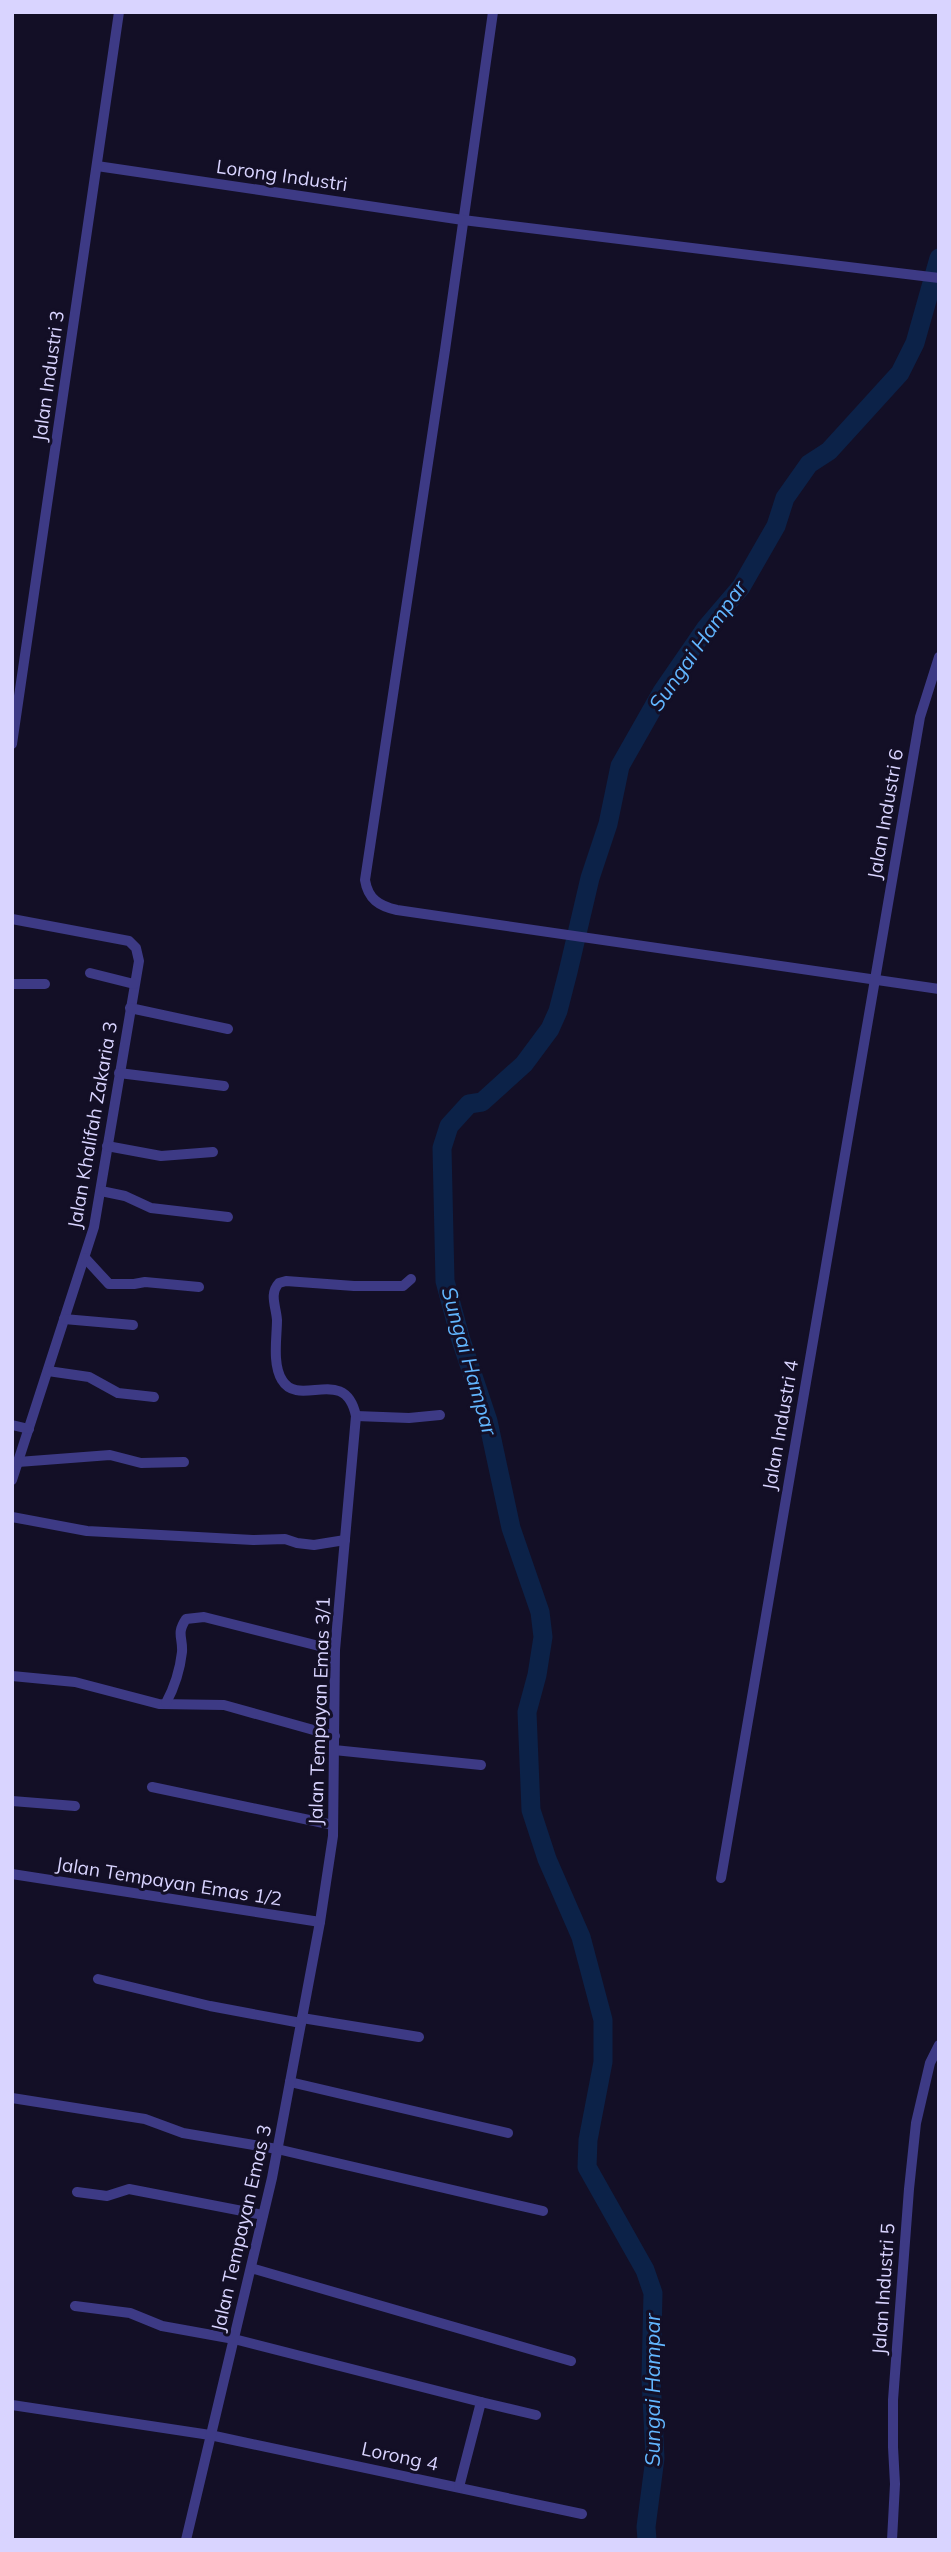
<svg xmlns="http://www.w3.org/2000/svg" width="951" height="2552" font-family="Mulish,sans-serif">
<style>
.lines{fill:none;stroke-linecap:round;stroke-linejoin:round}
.river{stroke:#0c2248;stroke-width:19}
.street{stroke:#3d3a85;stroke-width:10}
.labels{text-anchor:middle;stroke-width:6;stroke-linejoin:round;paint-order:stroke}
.street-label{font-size:19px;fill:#d9d4ff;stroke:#130f26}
.water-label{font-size:21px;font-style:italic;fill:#62b6ff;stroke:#130f26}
</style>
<rect width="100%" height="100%" fill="#130f26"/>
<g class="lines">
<polyline class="river" points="647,2540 646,2527 655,2458 651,2378 653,2293 645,2270 587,2167 588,2140 603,2062 603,2020 581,1937 547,1859 531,1810 527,1712 537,1675 543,1637 540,1612 511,1528 488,1421 460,1337 445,1281 442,1148 449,1126 469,1104 482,1102 524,1064 550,1029 558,1011 568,972 590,878 608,824 620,766 662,692 706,628 741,587 776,526 785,498 809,464 829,451 900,373 915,343 939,258"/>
<g class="street">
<path d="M493 12 445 350 365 880C368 899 379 906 397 910L939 989"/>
<polyline points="97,166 463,220 939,278"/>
<polyline points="12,744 119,12"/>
<polyline points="12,919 129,941 136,948 139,961 94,1227 12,1480"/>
<polyline points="90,973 134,984"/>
<polyline points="12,984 45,984"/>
<polyline points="130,1008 228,1029"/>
<polyline points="119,1073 224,1086"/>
<polyline points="107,1146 161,1156 213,1152"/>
<polyline points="101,1191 125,1196 151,1208 228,1217"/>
<polyline points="85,1258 109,1284 134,1284 145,1282 199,1287"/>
<polyline points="64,1319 133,1325"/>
<polyline points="48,1371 89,1377 118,1393 154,1397"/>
<polyline points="356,1416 409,1418 440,1415"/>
<polyline points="12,1425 29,1429"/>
<polyline points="18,1462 110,1455 141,1463 184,1462"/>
<polyline points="12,1517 87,1531 253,1540 285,1539 297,1543 314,1545 345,1540"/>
<polyline points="12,1676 75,1682 159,1704 224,1705 335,1736"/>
<path d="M166 1703C174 1688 180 1670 182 1652 183 1637 176 1634 186 1619L204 1617 335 1650"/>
<polyline points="334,1750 481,1765"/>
<polyline points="152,1787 333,1825"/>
<polyline points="12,1801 75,1806"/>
<polyline points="12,1874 320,1922"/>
<polyline points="721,1878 920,717 939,657"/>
<polyline points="98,1979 210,2006 301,2023"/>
<polyline points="302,2018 419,2037"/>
<polyline points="290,2082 508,2133"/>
<polyline points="12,2098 145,2119 183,2133 277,2149 543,2211"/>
<polyline points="77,2192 107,2196 129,2189 263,2215"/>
<polyline points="251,2268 571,2361"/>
<polyline points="75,2306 130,2313 162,2326 234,2339 481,2402"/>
<polyline points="12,2405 210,2435 582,2514"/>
<polyline points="459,2487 481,2402 536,2415"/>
<path d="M186 2540 272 2178 320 1922 333 1836 335 1650 356 1416C345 1364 299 1409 282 1380 272 1364 277 1337 277 1320 276 1306 269 1294 279 1283L286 1281 354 1286H403L411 1279"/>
<polyline points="892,2540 895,2484 893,2447 893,2400 909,2189 916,2123 930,2063 939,2045"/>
</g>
</g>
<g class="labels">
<g class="street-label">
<text transform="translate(282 175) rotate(8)" y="7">Lorong Industri</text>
<text transform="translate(48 376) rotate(-82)" y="7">Jalan Industri 3</text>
<text transform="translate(885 814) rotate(-80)" y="7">Jalan Industri 6</text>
<text transform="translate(92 1125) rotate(-80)" y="7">Jalan Khalifah Zakaria 3</text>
<text transform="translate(780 1425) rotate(-80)" y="7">Jalan Industri 4</text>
<text transform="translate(319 1711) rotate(-88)" y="7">Jalan Tempayan Emas 3/1</text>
<text transform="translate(169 1881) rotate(9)" y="7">Jalan Tempayan Emas 1/2</text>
<text transform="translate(241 2228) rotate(-77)" y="7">Jalan Tempayan Emas 3</text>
<text transform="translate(883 2289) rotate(-86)" y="7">Jalan Industri 5</text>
<text transform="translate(400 2456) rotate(12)" y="7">Lorong 4</text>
</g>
<g class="water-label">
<text transform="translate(698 646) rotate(-55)" y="7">Sungai Hampar</text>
<text transform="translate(469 1361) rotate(74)" y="7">Sungai Hampar</text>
<text transform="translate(653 2390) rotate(-90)" y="7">Sungai Hampar</text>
</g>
</g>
<rect width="951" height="2552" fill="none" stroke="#d9d4ff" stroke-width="28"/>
</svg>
